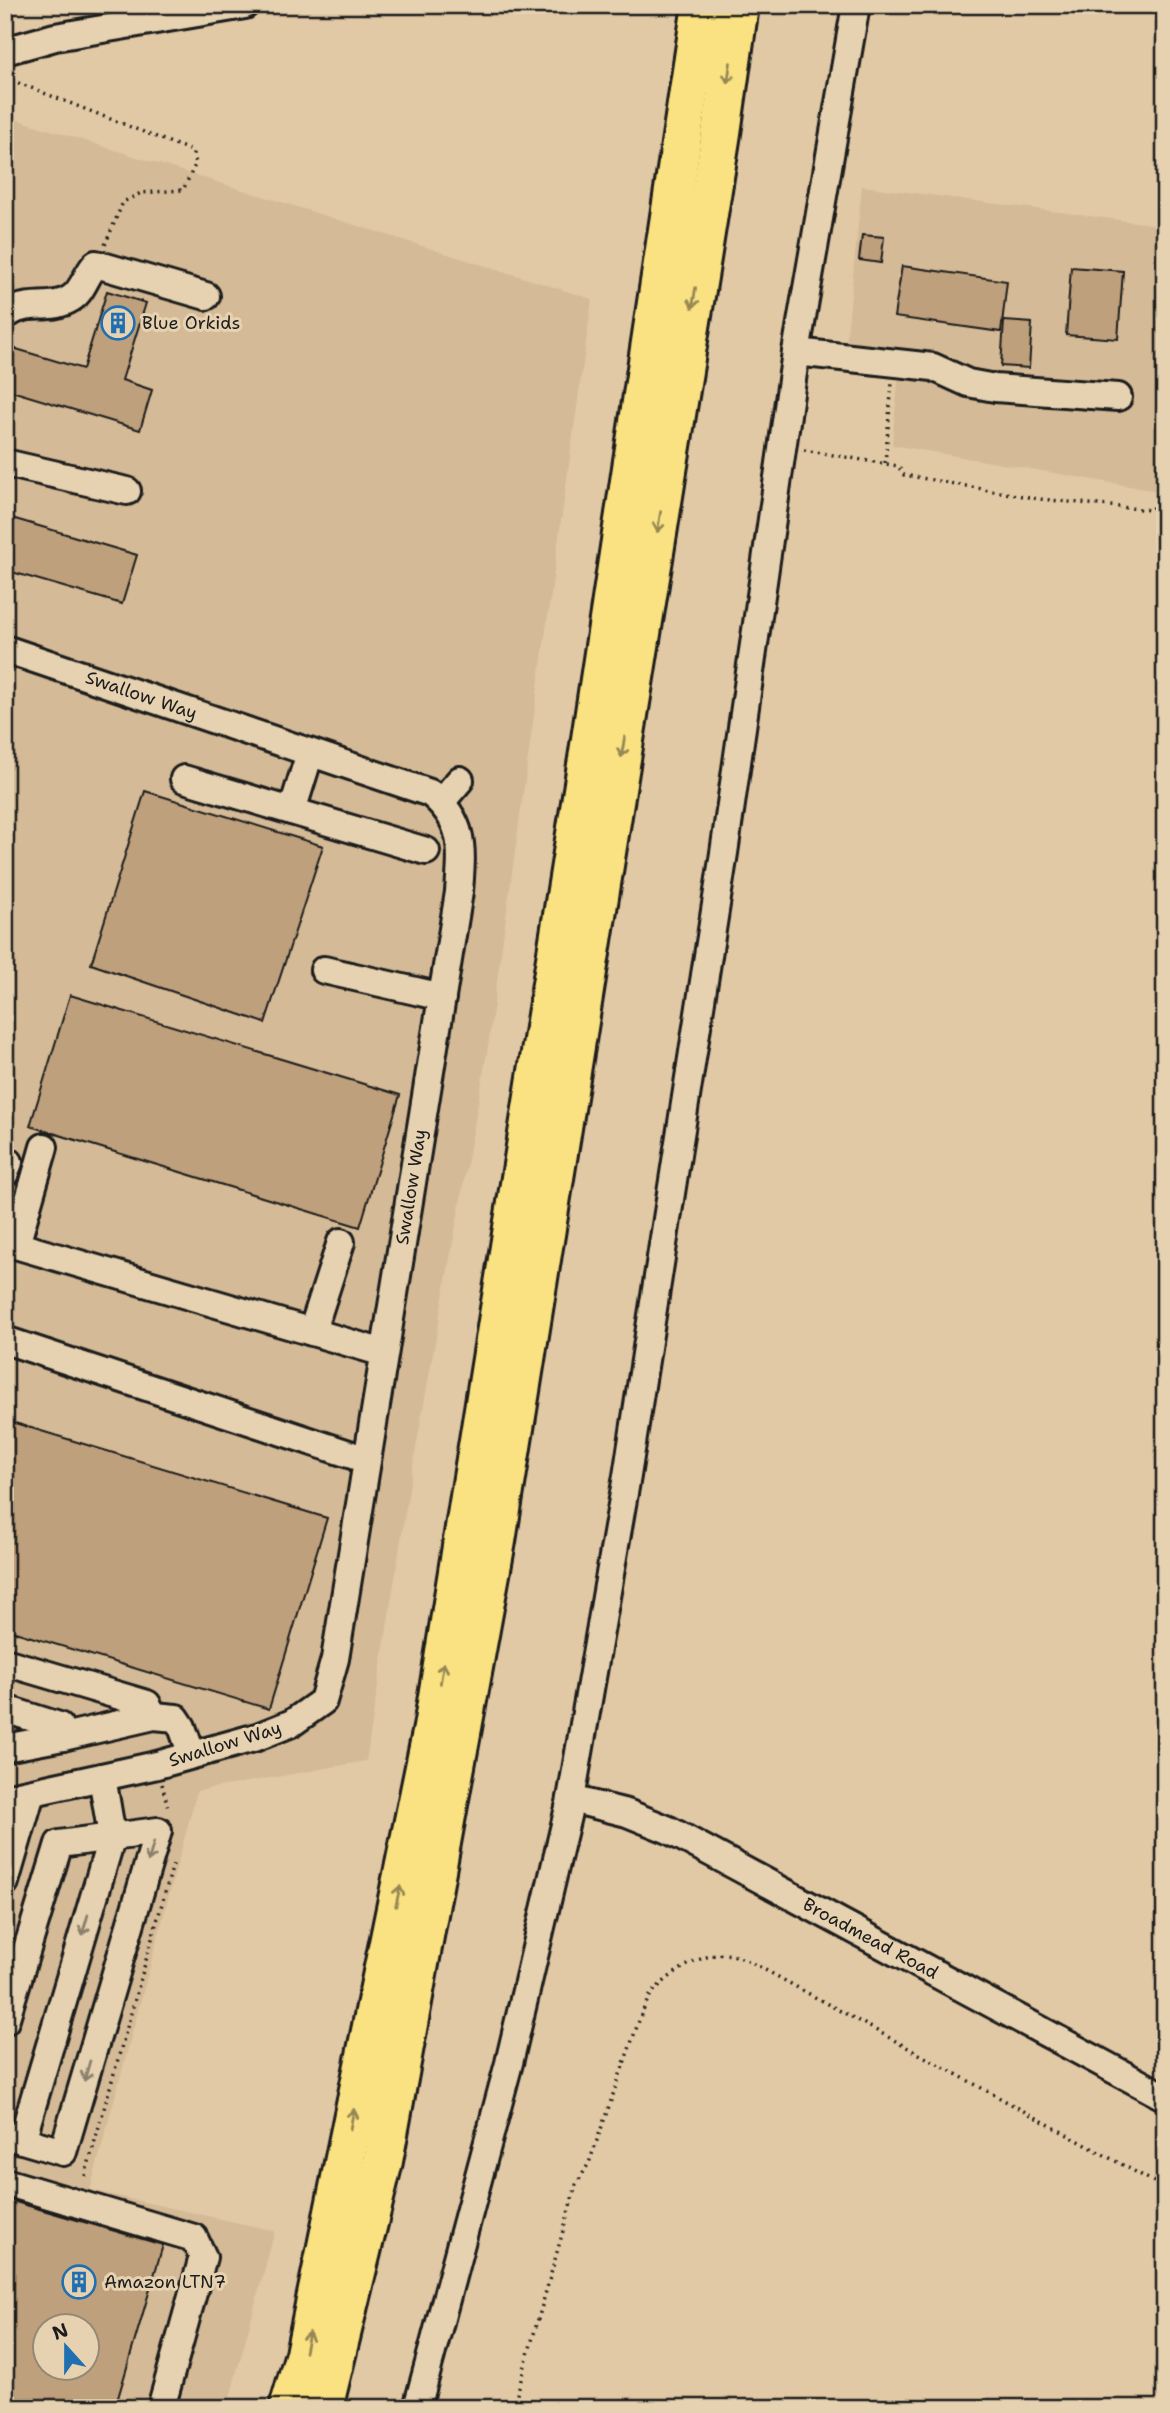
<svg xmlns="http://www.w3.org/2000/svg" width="1170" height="2413" font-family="'Shantell Sans',sans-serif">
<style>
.built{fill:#d4ba96;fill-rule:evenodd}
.building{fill:#bfa07b;stroke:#1c1c1c;stroke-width:2;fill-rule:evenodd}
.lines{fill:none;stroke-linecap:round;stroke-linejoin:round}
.minor-casing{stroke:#1c1c1c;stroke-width:32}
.highway-casing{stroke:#1c1c1c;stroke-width:44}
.path{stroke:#1c1c1c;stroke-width:3.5;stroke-dasharray:2 5;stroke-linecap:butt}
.minor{stroke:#e6d2b0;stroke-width:26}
.highway{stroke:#fae181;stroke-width:38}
.oneway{stroke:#968854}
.oneway2{stroke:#8b806d}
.labels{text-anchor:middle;stroke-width:6;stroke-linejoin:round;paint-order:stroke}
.poi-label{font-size:18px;fill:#1c1c1c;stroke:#e6d2b0;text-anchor:start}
.street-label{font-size:18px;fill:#1c1c1c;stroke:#e6d2b0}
</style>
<rect width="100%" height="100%" fill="#e2c9a5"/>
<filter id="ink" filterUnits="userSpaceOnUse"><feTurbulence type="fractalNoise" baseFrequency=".0143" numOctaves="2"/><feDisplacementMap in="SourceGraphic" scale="14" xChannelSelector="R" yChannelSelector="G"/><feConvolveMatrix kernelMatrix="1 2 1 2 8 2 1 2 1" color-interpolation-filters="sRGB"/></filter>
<g filter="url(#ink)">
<g class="built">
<path d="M12 118 592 299 487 1053 411 1476 366 1761 197 1791 90 2190 275 2231 227 2408H5V119ZM46 2326H88V2368H46Z"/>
<polygon points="862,186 1165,226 1163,492 892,445 899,373 846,345"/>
</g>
<g class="building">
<polygon points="862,235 884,237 881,263 859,260"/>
<polygon points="902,266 1007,281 1001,332 894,317"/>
<polygon points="1071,267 1123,271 1118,339 1066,335"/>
<polygon points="107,291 146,303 122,380 152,390 140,430 5,389 5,372 13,348 83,369"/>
<polygon points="1004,321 1032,323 1029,368 1001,366"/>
<polygon points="5,516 137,555 122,604 5,570"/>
<polygon points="145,791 323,846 265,1023 91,964"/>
<polygon points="70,995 400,1095 360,1227 30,1126"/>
<polygon points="5,1420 327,1518 269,1709 5,1629"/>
<path d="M5 2199 163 2245 115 2408H5ZM46 2326H88V2368H46Z"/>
</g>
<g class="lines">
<defs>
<g id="minor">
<polyline points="5,51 55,37 245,5"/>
<path d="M5 315C10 313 15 309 20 308 36 303 54 309 70 299 83 292 86 274 96 264L206 296"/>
<polyline points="796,352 933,367 968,383 995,388 1118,397"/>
<polyline points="5,463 127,491"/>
<path id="s1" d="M5 649 430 793C466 822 462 850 459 892L335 1659 323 1701 292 1723 257 1737 157 1765 5 1798"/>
<polyline points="184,779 426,851"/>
<polyline points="441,802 460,780"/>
<polyline points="292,811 310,753"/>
<polyline points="324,970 442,997"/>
<polyline points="5,1173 9,1162"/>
<polyline points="5,1242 384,1353"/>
<polyline points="16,1245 44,1147"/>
<polyline points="312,1332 341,1242"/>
<polyline points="5,1340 367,1460"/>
<polyline points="5,1662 147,1704 154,1716"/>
<polyline points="5,1709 59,1726 63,1737"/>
<polyline points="5,1748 63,1737 154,1716 176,1718 182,1727 192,1755"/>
<path id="s2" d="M571 1799 627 1813 669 1830 1165 2097"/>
<polyline points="5,1882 31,1793"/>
<polyline points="5,2021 59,1844 158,1831 63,2152 5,2135"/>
<polyline points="22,2140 112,1836 102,1777"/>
<polyline points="5,2182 194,2238 203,2257 161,2408"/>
<polyline points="417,2408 509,2063 571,1799 627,1476 724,853 796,352 856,5"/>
</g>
<g id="highway">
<polyline points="289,2408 305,2354 433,1728 588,759 702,5"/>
<polyline points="323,2408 383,2161 496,1541 721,133 739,5"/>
</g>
</defs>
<use href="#minor" class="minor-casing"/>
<use href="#highway" class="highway-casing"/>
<g class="path">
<polyline points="5,82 11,80 192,151 196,163 183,190 141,193 123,202 105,245"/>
<polyline points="804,450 898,466 904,475 1039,499 1150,510 1165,497"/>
<polyline points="885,463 892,383"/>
<polyline points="162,1784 169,1811"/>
<polyline points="85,2176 174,1861"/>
<path d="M513 2408 576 2185 589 2163 641 2015C645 2007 648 1997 654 1991 672 1972 705 1950 732 1955 741 1957 750 1962 758 1966L1165 2188"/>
</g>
<use href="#minor" class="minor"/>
<use href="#highway" class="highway"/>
</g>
<defs><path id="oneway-shaft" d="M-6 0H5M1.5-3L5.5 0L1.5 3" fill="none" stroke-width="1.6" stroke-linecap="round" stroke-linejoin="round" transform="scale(1.75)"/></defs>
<g class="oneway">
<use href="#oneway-shaft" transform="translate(729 73) rotate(98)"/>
<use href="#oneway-shaft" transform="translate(694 298) rotate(99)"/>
<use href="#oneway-shaft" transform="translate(659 522) rotate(99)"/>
<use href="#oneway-shaft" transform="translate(623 747) rotate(99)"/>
<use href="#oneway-shaft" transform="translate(442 1673) rotate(-81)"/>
<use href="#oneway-shaft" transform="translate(398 1896) rotate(-78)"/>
<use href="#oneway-shaft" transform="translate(352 2119) rotate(-79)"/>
<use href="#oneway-shaft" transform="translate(307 2342) rotate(-79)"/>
</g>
<g class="oneway2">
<use href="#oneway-shaft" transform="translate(151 1852) rotate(106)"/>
<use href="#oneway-shaft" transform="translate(85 1925) rotate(106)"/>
<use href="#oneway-shaft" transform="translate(87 2071) rotate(106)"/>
</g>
</g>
<defs>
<symbol id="building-ring" viewBox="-11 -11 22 22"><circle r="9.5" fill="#e6d2b0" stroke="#1f6fb2" stroke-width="1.5"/><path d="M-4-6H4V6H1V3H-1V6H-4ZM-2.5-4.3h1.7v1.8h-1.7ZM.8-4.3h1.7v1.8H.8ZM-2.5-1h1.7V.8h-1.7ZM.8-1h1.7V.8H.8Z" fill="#1f6fb2"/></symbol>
</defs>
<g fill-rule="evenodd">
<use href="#building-ring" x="99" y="304" width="38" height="38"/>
<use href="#building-ring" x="60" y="2263" width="38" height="38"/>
</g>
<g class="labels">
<g class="poi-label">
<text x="142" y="329">Blue Orkids</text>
<text x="104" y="2288">Amazon LTN7</text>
</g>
<g class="street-label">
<text dy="6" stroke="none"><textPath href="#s1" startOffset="144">Swallow Way</textPath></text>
<text transform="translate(411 1187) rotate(-81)" y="6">Swallow Way</text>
<text transform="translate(225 1744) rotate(-17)" y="6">Swallow Way</text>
<text dy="6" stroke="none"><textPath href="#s2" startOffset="332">Broadmead Road</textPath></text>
</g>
</g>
<rect width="1170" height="2413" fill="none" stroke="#e6d2b0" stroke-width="28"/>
<rect x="14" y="14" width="1142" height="2385" fill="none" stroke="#1c1c1c" stroke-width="2.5" filter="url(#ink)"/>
<g transform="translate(66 2347) rotate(339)"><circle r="33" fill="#e6d2b0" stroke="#958975" stroke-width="2"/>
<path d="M0-5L12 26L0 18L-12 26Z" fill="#1f6fb2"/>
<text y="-10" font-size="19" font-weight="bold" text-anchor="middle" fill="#1c1c1c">N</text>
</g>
</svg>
